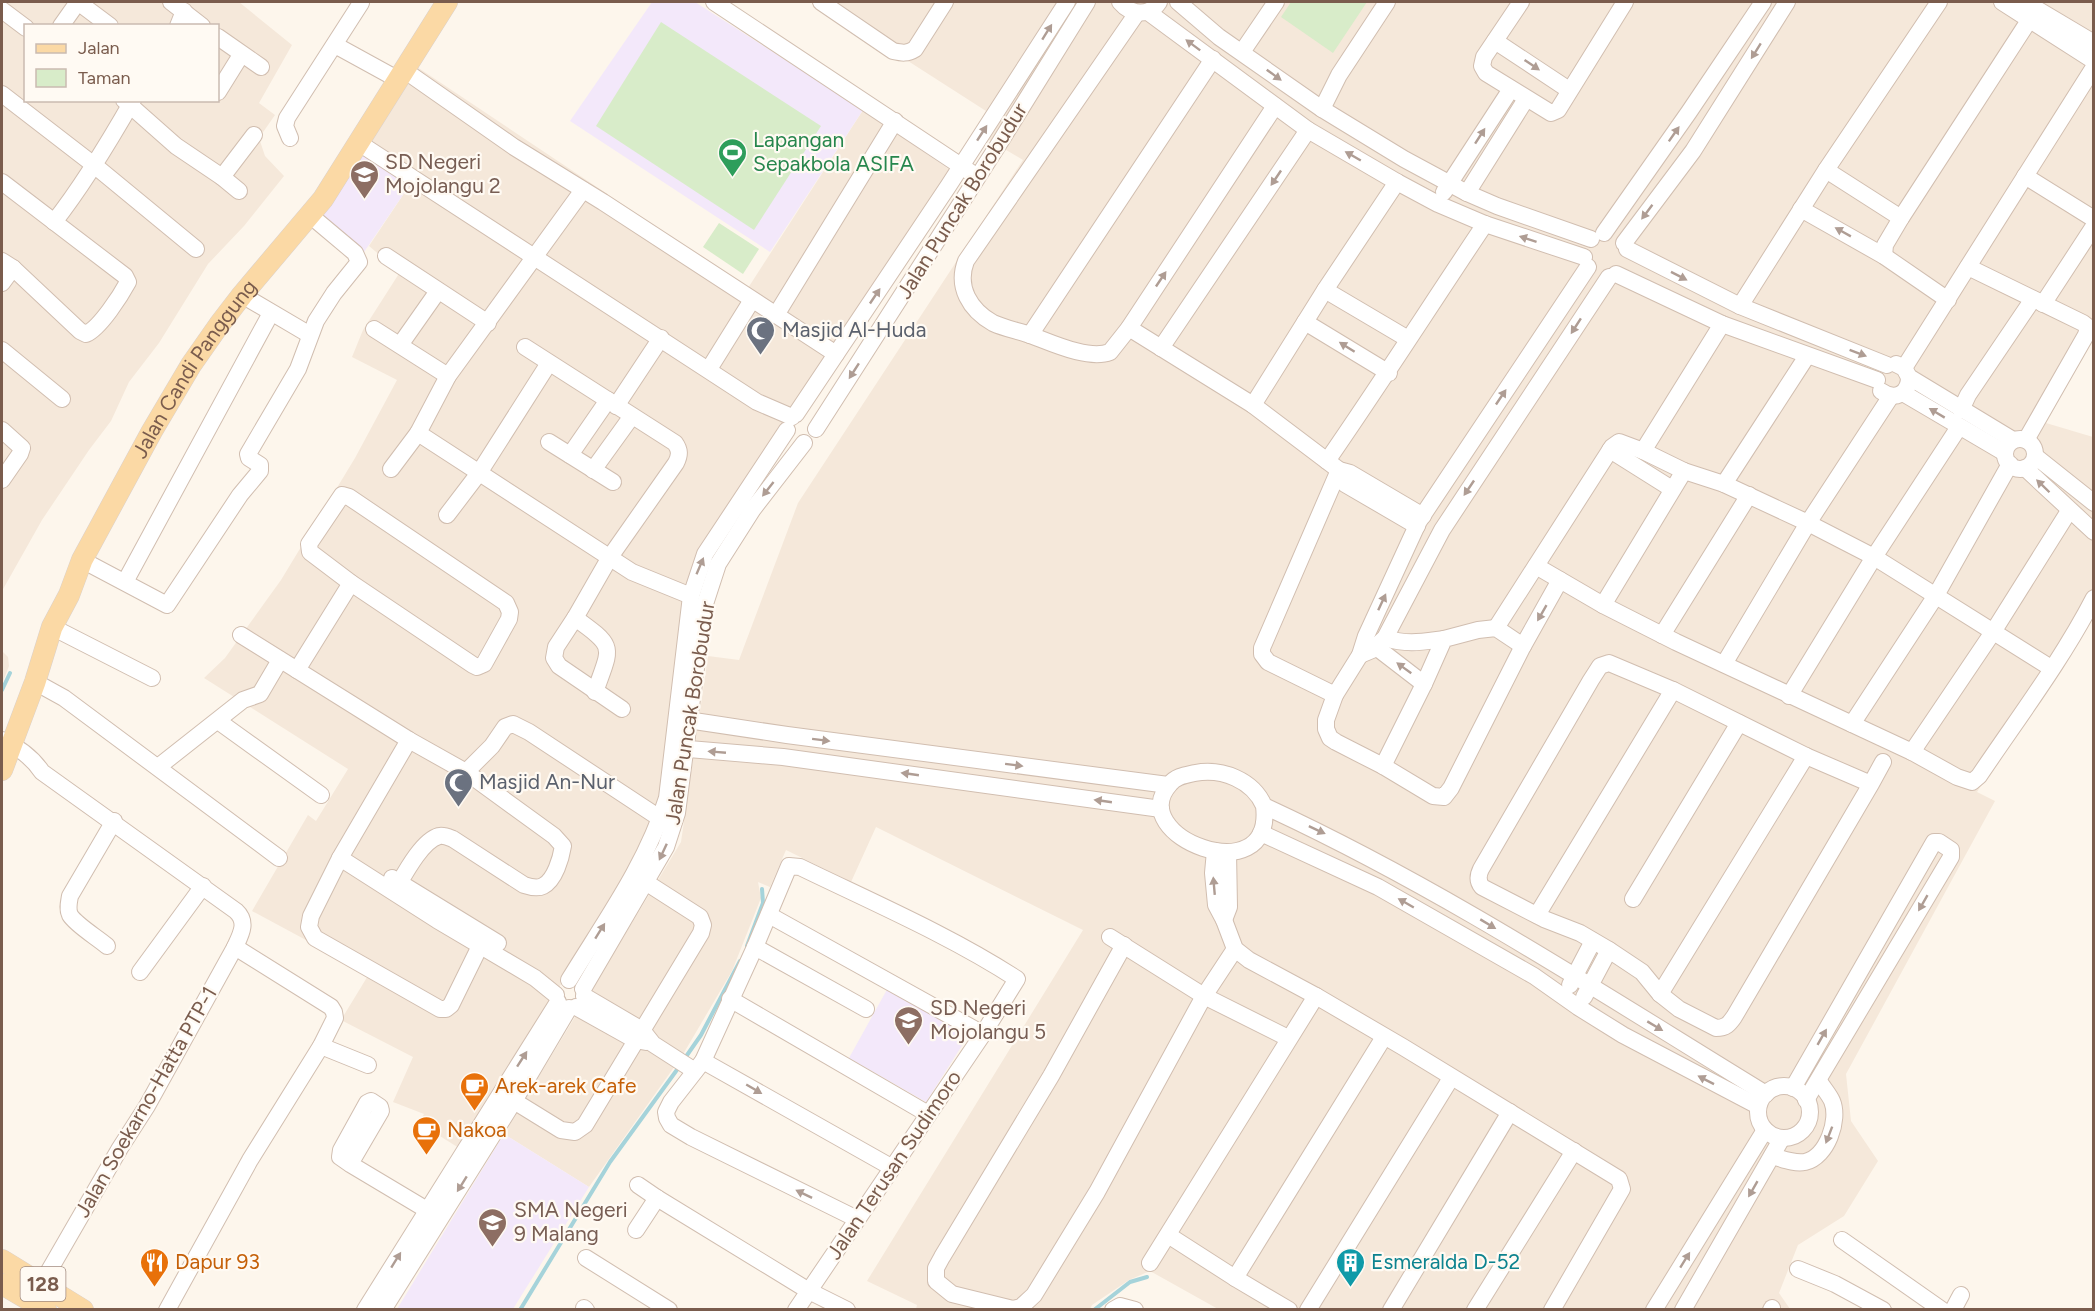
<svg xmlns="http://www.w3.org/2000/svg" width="2095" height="1311" font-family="Figtree,sans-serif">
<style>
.residential{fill:#f5e8da;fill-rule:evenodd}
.education{fill:#f3e8fa}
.green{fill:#d8ecc9}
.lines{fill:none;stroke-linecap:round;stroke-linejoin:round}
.stream{stroke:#a5d3da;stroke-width:4}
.minor-casing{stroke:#d1beb0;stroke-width:18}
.major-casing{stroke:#dad1cd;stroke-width:22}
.minor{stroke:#fff;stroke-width:16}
.major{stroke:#fbd9a5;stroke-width:21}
.oneway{fill:#af9d94}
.labels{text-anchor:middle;stroke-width:4.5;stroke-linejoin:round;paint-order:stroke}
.shield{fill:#fffaf3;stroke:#a28b7f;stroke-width:1.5}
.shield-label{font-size:20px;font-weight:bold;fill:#7a5c4d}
.leisure-label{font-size:21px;fill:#27864d;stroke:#fffaf3;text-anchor:start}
.education-label{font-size:21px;fill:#785e54;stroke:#fffaf3;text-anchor:start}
.street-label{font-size:21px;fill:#7a5c4d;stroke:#fffaf3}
.worship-label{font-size:21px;fill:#5b616d;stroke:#fffaf3;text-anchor:start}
.food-label{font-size:21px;fill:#c56008;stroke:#fffaf3;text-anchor:start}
.culture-label{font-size:21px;fill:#0d838f;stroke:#fffaf3;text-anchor:start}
</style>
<rect width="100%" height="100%" fill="#fdf6ec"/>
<g class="residential">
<path d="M2 2H239L292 45 259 103 275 115 259 138 265 156 284 176 244 226 208 264 159 343 129 382 111 421 89 450 42 520 2 591ZM26 26H218V100H26Z"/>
<polygon points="816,2 2093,2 2093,340 2046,423 2093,437 2093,602 2057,664 1977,792 1995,801 1846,1074 1851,1121 1878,1161 1844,1216 1798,1245 1779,1293 1790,1309 1218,1309 1150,1271 1129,1280 1092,1305 1090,1309 916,1309 917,1305 867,1281 1083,930 876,827 851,882 786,850 770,887 758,882 761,898 732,971 682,1056 589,1187 504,1134 681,842 708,656 739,660 798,503 1023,160 974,131 986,111"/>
<polygon points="417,67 748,288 863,110 950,170 795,402 696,565 664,795 634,867 459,1148 419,1123 424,1114 393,1102 413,1057 341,1020 369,974 252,911 308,815 316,821 348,769 204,678 225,658 281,580 355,458 397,380 352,357 363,330 400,272 369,246 411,183 362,152"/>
<polygon points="2,651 8,657 9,666 2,684"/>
</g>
<g class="education">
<polygon points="652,2 695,2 863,110 770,252 570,121"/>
<polygon points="362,152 411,183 362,255 317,216"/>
<polygon points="889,986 970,1033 926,1102 849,1058"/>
<polygon points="504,1134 589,1187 513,1309 397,1309"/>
</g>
<g class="green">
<polygon points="1291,2 1367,2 1333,53 1281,17"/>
<polygon points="661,22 821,126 754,230 596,126"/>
<polygon points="719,223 759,249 743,274 703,247"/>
</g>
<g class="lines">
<g class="stream">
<polyline points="2,690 10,673"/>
<polyline points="747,946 763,903 762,889"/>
<polyline points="685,1058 701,1035 740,961"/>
<polyline points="520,1310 610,1162 679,1067"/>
<polyline points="1094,1310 1130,1282 1147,1277"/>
</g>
<defs>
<g id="minor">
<polyline points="78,2 110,26"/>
<polyline points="171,2 202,26"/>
<polyline points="714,2 970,172"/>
<path d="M821 2 893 51C902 53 907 54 915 49L945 2"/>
<path d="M1120 2C1131 15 1149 17 1159 2"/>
<polyline points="1178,2 1219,37 1322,109 1404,159 1467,193 1497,206 1591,239"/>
<polyline points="1521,2 1484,57 1482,66 1486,73 1551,113 1558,110 1625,2"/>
<polyline points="2002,2 2094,61"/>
<polyline points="2025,2 2094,43"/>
<polyline points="2,10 26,28"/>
<polyline points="1148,12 1308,130 1397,182 1438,204 1485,224 1584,257"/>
<path d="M1137 13 966 261C956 287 970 310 993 323 1006 329 1020 331 1033 336 1054 344 1089 360 1110 352L1129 328 1275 106"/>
<polyline points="61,26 78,2"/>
<polyline points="178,26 184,11"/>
<polyline points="218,37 261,67"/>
<polyline points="1495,41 1569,90"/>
<polyline points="335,45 397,79"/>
<polyline points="1242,52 1276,2"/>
<polyline points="404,70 514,147 603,202 836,354"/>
<polyline points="218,92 241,55"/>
<polyline points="2,94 94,165 196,249"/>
<polyline points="124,100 176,146 222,177 239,191"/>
<polyline points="1322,109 1339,75 1387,2"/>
<polyline points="290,138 285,126 287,118 361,3"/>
<polyline points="359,143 757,402 792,417"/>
<polyline points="1826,170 1901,218"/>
<polyline points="2025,176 2094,219"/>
<polyline points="222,177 254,135"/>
<path d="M2 182 125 276 128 282C121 295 100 328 86 334L80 331 13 268 2 261"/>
<polyline points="583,190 448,376 418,433 632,572 691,596"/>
<polyline points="1444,192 1511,89"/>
<polyline points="1467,193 1526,99"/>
<polyline points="1801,209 1884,256 1948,300"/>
<path d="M54 222C84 184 109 142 133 100"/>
<polyline points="1604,233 1689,112 1763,2"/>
<polyline points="1624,243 1693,151 1787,2"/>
<polyline points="1627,249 1740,306 1887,365"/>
<polyline points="386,256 488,323"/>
<polyline points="1884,256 1885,245 1901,218 2030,19"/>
<polyline points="1968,267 2083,323 2088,327 2086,335 2026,440"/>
<polyline points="1616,274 1722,324 1877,380"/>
<polyline points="2,283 13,268"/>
<polyline points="1325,290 1408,339"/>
<polyline points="242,295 310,335"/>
<polyline points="2043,304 2094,226"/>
<polyline points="1740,306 1826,170 1939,2"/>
<polyline points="776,315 895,121"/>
<polyline points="1305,322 1389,373"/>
<polyline points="1129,328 1253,405 1339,470 1350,473 1423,516"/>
<polyline points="374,329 448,376"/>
<polyline points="1030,335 1213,59"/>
<polyline points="400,345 438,291"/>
<path d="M525 347 675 443C680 450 680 455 676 463L610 557 575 618 556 647 554 658 559 666 622 709"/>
<polyline points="1161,348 1308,130"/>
<polyline points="2,350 62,399"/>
<polyline points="1896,364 1904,368 1909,377 2013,440"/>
<polyline points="1904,368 2094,67"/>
<polyline points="709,369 752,300"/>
<path d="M1881 391C1895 401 1909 394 1909 377"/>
<polyline points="1903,393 2005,453"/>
<polyline points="1253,405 1325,290 1397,182"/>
<polyline points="616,406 661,338"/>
<polyline points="1961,410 1968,395 2033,299"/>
<polyline points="796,414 949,185 1067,2"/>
<polyline points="816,429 997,147 1087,2"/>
<polyline points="2,430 22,448 20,454 2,480"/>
<circle cx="2020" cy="454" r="15"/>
<polyline points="549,442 613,482"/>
<polyline points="1610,450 1672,489"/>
<polyline points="1643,451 1722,324"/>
<polyline points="570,455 608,400"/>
<polyline points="2035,456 2094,503"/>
<path d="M1327 461C1381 383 1432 303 1485 224"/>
<polyline points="2025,468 2094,532"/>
<polyline points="391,469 418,433"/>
<polyline points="593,470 632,416"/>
<polyline points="1339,470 1345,484 1417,526"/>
<polyline points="1724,484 1807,356"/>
<polygon points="342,495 349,497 506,603 510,612 509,619 484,664 477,667 473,665 351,583 310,552 309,544"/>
<polyline points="447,515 479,473 549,363"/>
<polyline points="82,560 167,605 240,495 260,471 260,465 249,458 248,454 298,369 316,321 334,293 359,262 355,253 311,216"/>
<path d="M1536 566 1603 605 1676 642 1912 752 1957 777 1972 782 1979 776C2018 718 2062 660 2094 598"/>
<polyline points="1560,580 1523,646 1451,788 1444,797 1433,796 1383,766 1336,742 1330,738 1326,729 1326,720 1335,695 1360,655 1366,636 1419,521 1588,267"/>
<polyline points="125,582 271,313"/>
<polyline points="1603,605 1684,471"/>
<path d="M575 618C617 648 611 646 595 692"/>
<polyline points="52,627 152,678"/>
<polyline points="1496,628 1612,447 1619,442 1643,451 1684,471 1724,484 1808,523 1874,557 2051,668"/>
<path d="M241 635 409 740 466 772 554 836 563 846C561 858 555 880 543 886 537 889 530 887 524 885L453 839C448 837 444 835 439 836 421 841 403 877 394 892"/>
<polyline points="1662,635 1749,495"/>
<path d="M1385 638C1408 645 1421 642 1444 639"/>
<polyline points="1366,643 1376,647 1424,684"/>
<polyline points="1360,655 1372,650 1385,638 1442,530 1609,277"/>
<polyline points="1724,664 1808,523 1891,396"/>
<polyline points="297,670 351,583"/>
<polyline points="35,682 64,698 279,858"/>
<polyline points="1335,695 1268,662 1262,654 1262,648 1339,470"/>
<polyline points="1789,696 1874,557 1959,427"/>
<polyline points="681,719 787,735 1168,785"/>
<polyline points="218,721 321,795"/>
<polyline points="1852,724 1935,597 2010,464"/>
<path d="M2 740C18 747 32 757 42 772L236 911C248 922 241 934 235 947L147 1106 120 1148 42 1283"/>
<polyline points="409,740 340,858 311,916 309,927 315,938 440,1009 446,1009 451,1005 480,946"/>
<polyline points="677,748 783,757 1161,809"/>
<polyline points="1912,752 1993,632 2069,511"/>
<polyline points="1383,766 1424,684 1444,639 1478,630 1496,628 1523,646"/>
<polyline points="158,767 243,700 260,694 280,660"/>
<polyline points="466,772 492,746 505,727 513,724 529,732 661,819"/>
<path d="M1871 784 1734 1017C1729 1024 1726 1028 1716 1028L1679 1009 1660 994 1642 972 1609 950 1580 933 1544 919 1482 887C1477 881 1478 875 1481 869L1591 680 1600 666 1609 663 1673 690 1806 756 1871 784 1883 762"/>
<path d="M1264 806C1275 895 1122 836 1170 784 1176 776 1186 775 1195 773 1222 768 1253 780 1264 806 1440 887 1601 993 1766 1094"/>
<polyline points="1261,833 1378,887 1534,976 1578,1007 1623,1035 1758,1106"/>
<polyline points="1215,851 1213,873 1216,905 1224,920 1235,949 1249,960 1316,996 1403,1047 1619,1179 1622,1189 1552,1310"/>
<polyline points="340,858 437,920 535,978 556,995"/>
<polyline points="392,878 498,943"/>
<polyline points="1633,899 1739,723"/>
<polyline points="769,915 983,1034"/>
<polyline points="1537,915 1673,690"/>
<polyline points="1224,920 1229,907 1228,852"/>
<polyline points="1110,937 1204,996 1288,1038"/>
<polyline points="1124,945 1051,1076 942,1257 936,1268 936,1281 952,1294 1013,1309 1021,1307 1034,1295 1097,1192 1204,996 1235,949"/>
<path d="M107 946C98 938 76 925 70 915 67 909 69 902 70 896L114 821"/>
<polyline points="755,947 866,1009"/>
<polyline points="140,972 203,886"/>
<path d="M569 980C605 921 646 865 667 798L691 596 705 554 787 430"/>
<polyline points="1570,985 1593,941"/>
<polyline points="583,989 666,847 677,813 704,607 718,564 753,509 804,443"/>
<polyline points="1660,994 1806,756"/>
<polyline points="584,996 642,1030 653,1044 695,1071"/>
<polyline points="1584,997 1609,950"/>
<polyline points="730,999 928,1114"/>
<polyline points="576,1007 635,1040 646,1042"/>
<polyline points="321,1046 368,1065"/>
<polyline points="703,1061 891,1167"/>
<circle cx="1784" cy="1112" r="26"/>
<polyline points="1793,1088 1934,842 1939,842 1951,850 1951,857 1806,1100"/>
<polyline points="514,1101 561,1130 575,1132 585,1125 701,933 703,925 700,917 647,883"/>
<path d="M1772 1156C1783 1159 1794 1164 1805 1162 1827 1157 1840 1120 1832 1101 1829 1094 1823 1088 1819 1081"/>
<polyline points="350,1164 381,1111 380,1107 371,1101 367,1103 341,1150 340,1157 350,1164 427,1210"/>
<polyline points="638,1185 657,1198 809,1291 847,1310"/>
<polyline points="636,1230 657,1198"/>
<polyline points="1168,1235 1235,1278 1289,1310"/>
<polyline points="1842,1240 1942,1310"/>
<polyline points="586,1258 669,1310"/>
<polyline points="1150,1263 1316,996"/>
<polyline points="1798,1269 1835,1284 1883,1310"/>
<polyline points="1235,1278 1384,1037"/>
<polyline points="584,1308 586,1310"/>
<polyline points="167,1310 250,1160 321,1046 335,1018 334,1012 331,1007 235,947"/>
<polyline points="365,1310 558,1002"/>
<polyline points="383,1310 514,1101 569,1008"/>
<path d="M796 1310 983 1034 1017 979C951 936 872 902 800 867L789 866 755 947 703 1061 671 1102 666 1112 667 1118 671 1125 691 1137 857 1219"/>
<polyline points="1113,1310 1120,1306 1135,1310"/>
<polyline points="1308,1310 1451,1078"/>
<polyline points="1391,1310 1510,1112"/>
<polyline points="1475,1310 1574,1151"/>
<polyline points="1654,1310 1765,1130"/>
<polyline points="1683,1310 1782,1138"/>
<polyline points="1771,1310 1772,1308"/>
<polyline points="1953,1310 1961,1295"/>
</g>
<g id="major">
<path id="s1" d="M2 770 35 682 52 627 69 595 82 560 152 431 191 365 219 325 242 295 323 199 447 2"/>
<polyline points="2,1260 83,1310"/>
<polyline points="2,1284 46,1310"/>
</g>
</defs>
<use href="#minor" class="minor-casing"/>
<use href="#major" class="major-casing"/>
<use href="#minor" class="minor"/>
<use href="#major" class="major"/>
</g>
<defs><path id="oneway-solid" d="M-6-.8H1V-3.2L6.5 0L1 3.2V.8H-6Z" transform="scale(1.5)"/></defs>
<g class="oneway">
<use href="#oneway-solid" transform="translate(1047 32) rotate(-58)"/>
<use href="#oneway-solid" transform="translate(1193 45) rotate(-143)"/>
<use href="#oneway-solid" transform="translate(1756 51) rotate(122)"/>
<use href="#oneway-solid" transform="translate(1532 65) rotate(34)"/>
<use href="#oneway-solid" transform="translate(1274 75) rotate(36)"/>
<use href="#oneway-solid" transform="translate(982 133) rotate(-57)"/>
<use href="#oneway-solid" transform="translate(1674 134) rotate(-55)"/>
<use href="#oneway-solid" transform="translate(1480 136) rotate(-57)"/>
<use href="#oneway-solid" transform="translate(1353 156) rotate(-150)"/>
<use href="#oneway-solid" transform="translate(1276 178) rotate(124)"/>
<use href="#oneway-solid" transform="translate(1647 212) rotate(127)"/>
<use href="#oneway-solid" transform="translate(1843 232) rotate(-151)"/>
<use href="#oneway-solid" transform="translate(1528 239) rotate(-162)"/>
<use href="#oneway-solid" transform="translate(1679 276) rotate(27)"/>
<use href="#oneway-solid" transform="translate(1161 279) rotate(-56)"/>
<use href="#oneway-solid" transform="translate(875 296) rotate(-56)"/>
<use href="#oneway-solid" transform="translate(1576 326) rotate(123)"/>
<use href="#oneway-solid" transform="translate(1347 347) rotate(-148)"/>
<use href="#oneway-solid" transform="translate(1858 353) rotate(21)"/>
<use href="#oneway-solid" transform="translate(854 371) rotate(123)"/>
<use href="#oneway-solid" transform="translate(1501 397) rotate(-56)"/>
<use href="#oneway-solid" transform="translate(1937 413) rotate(-149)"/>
<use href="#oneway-solid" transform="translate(2043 486) rotate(-136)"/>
<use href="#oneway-solid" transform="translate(1469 488) rotate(124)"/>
<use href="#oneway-solid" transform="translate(768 489) rotate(128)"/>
<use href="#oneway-solid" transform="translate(700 566) rotate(-67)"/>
<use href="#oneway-solid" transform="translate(1382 602) rotate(-65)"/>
<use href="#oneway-solid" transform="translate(1542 613) rotate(120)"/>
<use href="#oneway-solid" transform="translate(1404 668) rotate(-144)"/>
<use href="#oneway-solid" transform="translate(821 740) rotate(7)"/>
<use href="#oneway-solid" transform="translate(717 752) rotate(-175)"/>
<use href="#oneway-solid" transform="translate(1014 765) rotate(7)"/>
<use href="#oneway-solid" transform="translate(910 774) rotate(-172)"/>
<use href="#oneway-solid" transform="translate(1103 801) rotate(-172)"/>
<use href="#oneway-solid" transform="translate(1317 830) rotate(25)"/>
<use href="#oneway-solid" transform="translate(663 852) rotate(115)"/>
<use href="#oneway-solid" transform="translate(1214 886) rotate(-95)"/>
<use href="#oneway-solid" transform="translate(1406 903) rotate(-150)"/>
<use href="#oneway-solid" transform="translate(1923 903) rotate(120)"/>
<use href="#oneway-solid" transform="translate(1488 924) rotate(31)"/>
<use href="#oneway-solid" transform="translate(600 931) rotate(-58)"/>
<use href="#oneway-solid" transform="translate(1655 1026) rotate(31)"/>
<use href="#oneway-solid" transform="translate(1822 1037) rotate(-60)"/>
<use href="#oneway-solid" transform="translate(522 1059) rotate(-57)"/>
<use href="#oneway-solid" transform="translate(1706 1080) rotate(-153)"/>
<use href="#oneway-solid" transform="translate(754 1089) rotate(30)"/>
<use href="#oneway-solid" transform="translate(1829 1135) rotate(111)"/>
<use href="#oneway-solid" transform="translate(462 1184) rotate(122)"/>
<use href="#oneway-solid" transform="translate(1753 1189) rotate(120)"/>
<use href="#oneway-solid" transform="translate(804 1194) rotate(-154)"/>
<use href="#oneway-solid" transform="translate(396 1260) rotate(-58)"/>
<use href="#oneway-solid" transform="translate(1685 1260) rotate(-58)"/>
</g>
<defs>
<symbol id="stadium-pin" viewBox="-11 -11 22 30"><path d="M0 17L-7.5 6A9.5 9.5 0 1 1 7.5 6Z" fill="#2e9e5b" stroke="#fffaf3"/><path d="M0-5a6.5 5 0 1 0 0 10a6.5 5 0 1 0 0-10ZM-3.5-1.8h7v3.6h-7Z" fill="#fff"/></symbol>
<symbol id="school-pin" viewBox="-11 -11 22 30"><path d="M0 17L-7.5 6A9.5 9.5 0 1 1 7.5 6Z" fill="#8d6e63" stroke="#fffaf3"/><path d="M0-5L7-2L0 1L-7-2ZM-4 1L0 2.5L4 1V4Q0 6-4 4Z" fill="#fff"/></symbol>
<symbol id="mosque-pin" viewBox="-11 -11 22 30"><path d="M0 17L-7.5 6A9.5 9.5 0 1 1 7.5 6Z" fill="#6b7280" stroke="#fffaf3"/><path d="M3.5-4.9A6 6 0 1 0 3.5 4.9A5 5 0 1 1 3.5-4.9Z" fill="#fff"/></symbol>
<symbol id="cafe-pin" viewBox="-11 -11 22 30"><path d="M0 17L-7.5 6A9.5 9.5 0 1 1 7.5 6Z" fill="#e8710a" stroke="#fffaf3"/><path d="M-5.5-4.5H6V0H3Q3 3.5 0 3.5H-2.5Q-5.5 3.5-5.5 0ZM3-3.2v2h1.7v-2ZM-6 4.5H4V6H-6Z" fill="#fff"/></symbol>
<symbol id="restaurant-pin" viewBox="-11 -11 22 30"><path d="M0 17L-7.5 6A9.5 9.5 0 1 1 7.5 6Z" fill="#e8710a" stroke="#fffaf3"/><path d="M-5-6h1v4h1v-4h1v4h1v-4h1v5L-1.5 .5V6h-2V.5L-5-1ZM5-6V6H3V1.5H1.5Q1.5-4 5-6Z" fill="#fff"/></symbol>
<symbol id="building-pin" viewBox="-11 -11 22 30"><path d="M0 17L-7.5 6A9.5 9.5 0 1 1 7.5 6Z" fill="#0f9aa8" stroke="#fffaf3"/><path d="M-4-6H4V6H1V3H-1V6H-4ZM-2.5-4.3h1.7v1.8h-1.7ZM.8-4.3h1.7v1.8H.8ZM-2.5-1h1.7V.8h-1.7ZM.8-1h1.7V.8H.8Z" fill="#fff"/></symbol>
</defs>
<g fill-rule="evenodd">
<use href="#stadium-pin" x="716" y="136" width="33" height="45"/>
<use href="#school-pin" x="348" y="158" width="33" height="45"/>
<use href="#mosque-pin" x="744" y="314" width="33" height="45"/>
<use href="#mosque-pin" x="442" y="766" width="33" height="45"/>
<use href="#school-pin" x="892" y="1004" width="33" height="45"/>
<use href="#cafe-pin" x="458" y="1070" width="33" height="45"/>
<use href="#cafe-pin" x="410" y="1114" width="33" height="45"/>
<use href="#school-pin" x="476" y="1206" width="33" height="45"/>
<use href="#restaurant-pin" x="138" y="1246" width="33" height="45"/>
<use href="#building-pin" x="1334" y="1246" width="33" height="45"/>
</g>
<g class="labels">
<rect class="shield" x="20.5" y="1267" width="45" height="34" rx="4.5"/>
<g class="shield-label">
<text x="43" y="1291">128</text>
</g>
<g class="leisure-label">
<text x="753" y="147">Lapangan<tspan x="753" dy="24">Sepakbola ASIFA</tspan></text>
</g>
<g class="education-label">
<text x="385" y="169">SD Negeri<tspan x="385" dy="24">Mojolangu 2</tspan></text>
<text x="930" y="1015">SD Negeri<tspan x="930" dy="24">Mojolangu 5</tspan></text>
<text x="514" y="1217">SMA Negeri<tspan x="514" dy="24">9 Malang</tspan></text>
</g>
<g class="street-label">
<text transform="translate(962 201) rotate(-58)" y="7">Jalan Puncak Borobudur</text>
<text dy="7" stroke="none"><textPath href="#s1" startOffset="447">Jalan Candi Panggung</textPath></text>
<text transform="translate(690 713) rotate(-81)" y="7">Jalan Puncak Borobudur</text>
<text transform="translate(146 1102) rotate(-60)" y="7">Jalan Soekarno-Hatta PTP-1</text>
<text transform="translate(894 1165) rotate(-56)" y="7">Jalan Terusan Sudimoro</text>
</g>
<g class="worship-label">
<text x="782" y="337">Masjid Al-Huda</text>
<text x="479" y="789">Masjid An-Nur</text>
</g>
<g class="food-label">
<text x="495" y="1093">Arek-arek Cafe</text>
<text x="447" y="1137">Nakoa</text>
<text x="175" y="1269">Dapur 93</text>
</g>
<g class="culture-label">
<text x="1371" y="1269">Esmeralda D-52</text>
</g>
</g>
<rect width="2095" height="1311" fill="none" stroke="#7a5c4d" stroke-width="6"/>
<rect x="24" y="24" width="195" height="78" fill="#fffaf3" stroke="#cabbb1" stroke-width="1.5"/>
<rect x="36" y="44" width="30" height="9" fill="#fbd9a5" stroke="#cabbb1" stroke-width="1.5"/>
<text x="78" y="54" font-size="18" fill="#7a5c4d">Jalan</text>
<rect x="36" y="69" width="30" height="18" fill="#d8ecc9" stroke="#cabbb1" stroke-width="1.5"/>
<text x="78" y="84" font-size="18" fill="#7a5c4d">Taman</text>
</svg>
